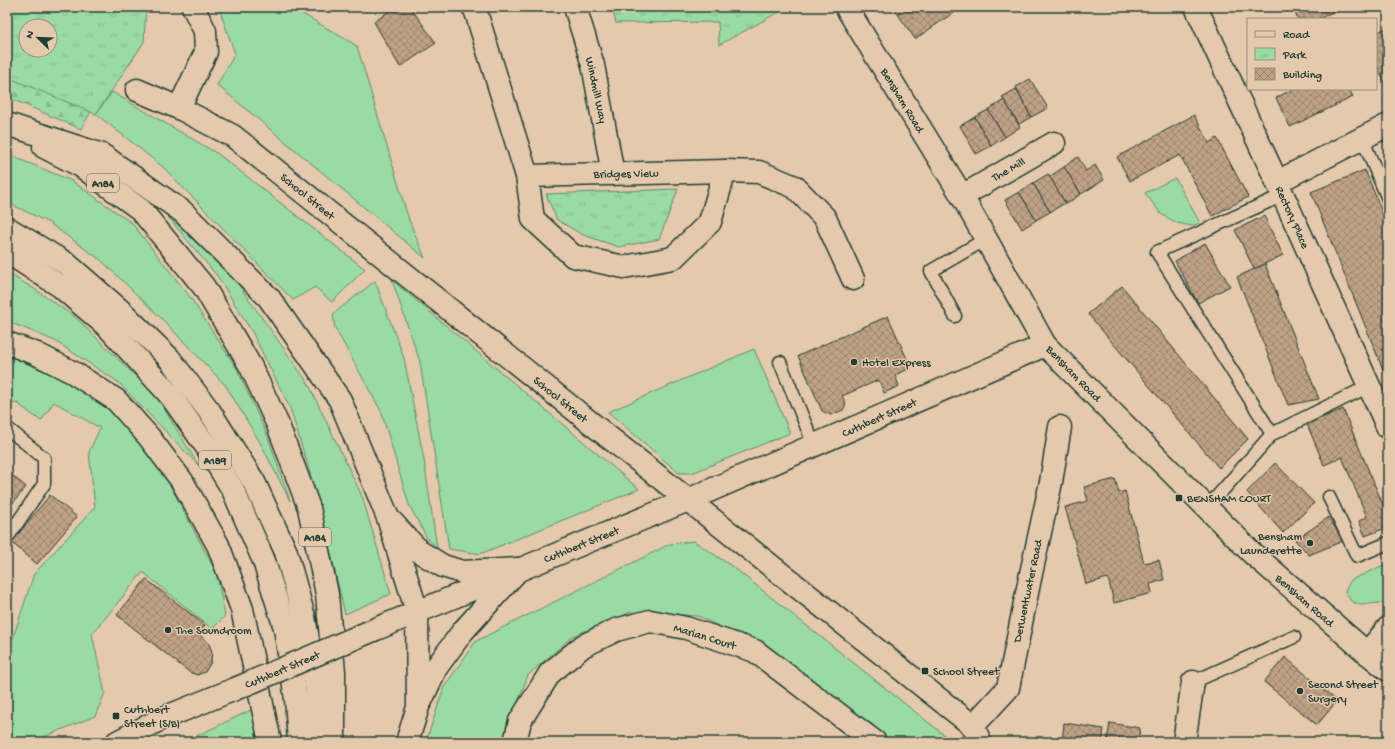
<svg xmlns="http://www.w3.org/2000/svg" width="1395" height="749" font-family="'Gochi Hand',sans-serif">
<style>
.grass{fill:#9adaa4;stroke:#5c8c6c}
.forest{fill:url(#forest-firs);stroke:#5c8c6c}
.park{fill:url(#park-tufts);stroke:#5c8c6c;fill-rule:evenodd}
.building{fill:url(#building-cross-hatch);stroke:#1f3d34}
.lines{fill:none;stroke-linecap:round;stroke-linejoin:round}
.lane-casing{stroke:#1f3d34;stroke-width:15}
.street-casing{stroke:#1f3d34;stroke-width:25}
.secondary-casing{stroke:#1f3d34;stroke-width:25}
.primary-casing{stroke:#1f3d34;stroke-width:25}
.highway-casing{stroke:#1f3d34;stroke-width:25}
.lane{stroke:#e5c9ac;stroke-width:12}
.street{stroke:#e5c9ac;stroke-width:22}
.secondary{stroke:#e5c9ac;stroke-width:22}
.primary{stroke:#e5c9ac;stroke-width:22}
.highway{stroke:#e5c9ac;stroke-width:22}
.secondary-bridge-casing{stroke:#1f3d34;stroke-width:25;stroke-linecap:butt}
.secondary-bridge{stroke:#e5c9ac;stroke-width:22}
.poi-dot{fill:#1f3d34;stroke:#e5c9ac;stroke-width:1.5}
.labels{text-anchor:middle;stroke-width:3;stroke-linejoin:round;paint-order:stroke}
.shield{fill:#e5c9ac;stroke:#5a6758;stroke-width:1}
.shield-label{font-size:11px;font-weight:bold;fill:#1f3d34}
.street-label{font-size:12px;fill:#1f3d34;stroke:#e5c9ac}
.poi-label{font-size:12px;fill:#1f3d34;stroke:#e5c9ac;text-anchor:start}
</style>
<defs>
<pattern id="forest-firs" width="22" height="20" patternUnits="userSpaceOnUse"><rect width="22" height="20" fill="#9adaa4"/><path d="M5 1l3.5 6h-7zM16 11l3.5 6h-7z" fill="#84bc8e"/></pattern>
<pattern id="park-tufts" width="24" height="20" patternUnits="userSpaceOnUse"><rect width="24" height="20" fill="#9adaa4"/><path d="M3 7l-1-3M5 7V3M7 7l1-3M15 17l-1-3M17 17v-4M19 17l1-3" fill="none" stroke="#84bc8e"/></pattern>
<pattern id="building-cross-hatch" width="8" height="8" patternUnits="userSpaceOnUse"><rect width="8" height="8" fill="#c0a186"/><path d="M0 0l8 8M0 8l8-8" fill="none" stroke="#9b846e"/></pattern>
</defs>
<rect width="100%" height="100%" fill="#e5c9ac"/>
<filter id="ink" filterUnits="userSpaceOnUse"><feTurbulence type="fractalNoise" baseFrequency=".025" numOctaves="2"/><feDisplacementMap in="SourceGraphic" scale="8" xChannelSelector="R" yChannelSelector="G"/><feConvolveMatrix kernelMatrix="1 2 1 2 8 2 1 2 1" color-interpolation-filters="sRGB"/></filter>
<g filter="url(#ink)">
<g class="grass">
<polygon points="249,7 291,7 357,46 409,220 425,258 217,85 235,54 220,11"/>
<polygon points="112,92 218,154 365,269 332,302 315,287 293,300 163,167 96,114"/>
<polygon points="7,154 72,181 132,223 190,297 237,369 268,437 290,501 262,446 226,386 162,319 102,261 49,223 7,202"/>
<polygon points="1175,178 1200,223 1191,226 1177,223 1161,214 1145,193"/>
<polygon points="163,211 236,281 308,383 362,496 391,594 345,614 318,499 290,408 252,332 218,277"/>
<polygon points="7,273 33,288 75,317 157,397 199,466 118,382 55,341 14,324 7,322"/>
<polygon points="392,280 639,489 480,554 449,549 420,362"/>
<polygon points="375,281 404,358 424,460 437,548 427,538 409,505 381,411 335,328 333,314"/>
<polygon points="754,349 790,433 692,473 679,473 608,412"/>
<polygon points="7,355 53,375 111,407 164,474 217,574 225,616 212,629 143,572 92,634 105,693 95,716 31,742 7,742 7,656 34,574 95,507 89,452 100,428 54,402 41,421 17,403 7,404"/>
<polygon points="694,541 733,567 953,742 889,742 886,739 756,644 698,616 631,612 573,636 528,675 503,742 426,742 444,687 476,641 670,544"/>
<polygon points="1388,563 1388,602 1360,605 1351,601 1345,591 1351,580"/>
<polygon points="253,709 257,742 184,742"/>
</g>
<polygon class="forest" points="7,45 101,94 81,129 7,97"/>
<g class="park">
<path d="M7 7H146L144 42 96 114 7 77ZM26 26H50V50H26Z"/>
<polygon points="612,7 788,7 719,45 718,22 616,23"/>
<polygon points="678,189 659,239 619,247 583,235 557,220 546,194"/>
</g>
<g class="building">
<polygon points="395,7 410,7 436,43 400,67 374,22"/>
<polygon points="899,7 962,7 915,39 895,10"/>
<polygon points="1292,7 1342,7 1319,19 1298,19"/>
<polygon points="1388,27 1388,89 1376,65 1376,33"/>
<polygon points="1030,79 1048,108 1031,117 1016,87"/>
<polygon points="1016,89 1031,117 1019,124 1002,97"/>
<polygon points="1293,89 1349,89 1353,97 1290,127 1276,98"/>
<polygon points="1004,100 1020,127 1005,137 988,110"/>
<polygon points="988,110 1005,137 991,146 975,117"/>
<polygon points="1194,115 1209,143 1217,138 1248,197 1212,216 1180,155 1130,181 1117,157"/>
<polygon points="975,117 991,146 976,154 960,126"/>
<polygon points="1388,138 1388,152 1383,140"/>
<polygon points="1078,157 1086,171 1095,165 1104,180 1081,194 1064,167"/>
<polygon points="1064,167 1081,194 1066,204 1049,177"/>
<polygon points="1365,170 1388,227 1388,382 1311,192"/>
<polygon points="1048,174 1065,203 1050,212 1033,183"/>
<polygon points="1033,183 1050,212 1036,220 1019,192"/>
<polygon points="1019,192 1036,220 1022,229 1005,200"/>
<polygon points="1264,216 1283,255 1254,269 1235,230"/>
<polygon points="1205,243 1230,286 1198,303 1175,261"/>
<polygon points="1265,264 1319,399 1288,405 1237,277"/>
<polygon points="1122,286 1248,439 1219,468 1088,314"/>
<polygon points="888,316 911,368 895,375 899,386 884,393 879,380 842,396 846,404 843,410 831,415 822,411 798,356"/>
<polygon points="1343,409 1388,517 1388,527 1365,536 1359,521 1367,517 1342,457 1324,465 1307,424"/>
<polygon points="1275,463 1314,503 1283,533 1247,492"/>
<polygon points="7,471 26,487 7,510"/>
<polygon points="1115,479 1119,493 1125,491 1144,563 1159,560 1164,580 1150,584 1152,593 1114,603 1108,578 1086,584 1065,507 1088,501 1084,487"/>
<polygon points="50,495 77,517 37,564 11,542"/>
<polygon points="1329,517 1343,541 1309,555 1295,540"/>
<polygon points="146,579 205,625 198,634 208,642 212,651 211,662 205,672 197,675 189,672 117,615"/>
<polygon points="1285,657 1337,701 1317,725 1264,682"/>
<polygon points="1064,723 1104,729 1102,742 1062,742"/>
<polygon points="1110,723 1140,728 1138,742 1107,742"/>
</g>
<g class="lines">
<defs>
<g id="lane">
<polyline points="1362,138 1388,199"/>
<polyline points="1283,195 1157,252 1272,434 1369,386"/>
<polyline points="955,316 931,271 986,239"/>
<polyline points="780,362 814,445"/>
<polyline points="7,428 44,458 44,484 7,538"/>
<polyline points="1329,497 1357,556 1388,543"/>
<polyline points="1207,508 1272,434"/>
<polyline points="1193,682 1294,637"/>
</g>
<g id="street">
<polyline points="473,7 475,9 527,176 725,171 759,172 795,187 825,218 853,279"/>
<polyline points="575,7 593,65 613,174"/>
<polyline points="1196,7 1277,182 1388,428"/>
<polyline points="137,90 179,108 233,136 606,435 973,726"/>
<polyline points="179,108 206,52 205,31 193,7"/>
<polyline points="527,176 533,219 573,256 624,267 673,258 710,222 725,171"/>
<polyline points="1277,182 1386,126"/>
<polyline points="962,196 1054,143"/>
<polyline points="515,742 520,721 550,673 583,646 616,630 650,621 686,628 755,651 875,742"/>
<polyline points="980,742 973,726 1008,688 1029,583 1051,482 1060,427"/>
<polyline points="1184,742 1193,682"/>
</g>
<g id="secondary">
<polyline points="846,7 962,196 1045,345 1252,553 1367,653 1388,670"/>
<polyline points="376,629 688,500 1045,345"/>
<polyline points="1367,653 1388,628"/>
<polyline points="117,742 161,719 235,689"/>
</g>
<g id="primary">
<polyline points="7,228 67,264 121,311 169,358 210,412 254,482 286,552 304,617 317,691 319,742"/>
<polyline points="7,252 60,286 109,328 170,395 206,446 233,490 264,561 285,628 296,699 299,742"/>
</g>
<g id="highway">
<polyline points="7,124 102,155 183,212 269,298 340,400 388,518 417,612 418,707 407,742"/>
<polyline points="44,147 81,166 141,210 204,287 251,367 278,425 309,508 327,594 334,672 334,742"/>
<polyline points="7,343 37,354 74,373 116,400 149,437 182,481 218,545 242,609 270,742"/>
<polyline points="392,522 420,552 443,566 462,572 519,569"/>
<polyline points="421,701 436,668 463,631 519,569"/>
</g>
</defs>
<use href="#lane" class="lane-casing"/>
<use href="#street" class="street-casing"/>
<use href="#secondary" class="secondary-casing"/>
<use href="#primary" class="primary-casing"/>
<use href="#highway" class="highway-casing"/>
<use href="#lane" class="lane"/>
<use href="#street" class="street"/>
<use href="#secondary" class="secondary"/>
<use href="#primary" class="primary"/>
<use href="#highway" class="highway"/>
<defs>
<polyline id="secondary-bridge" points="235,689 376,629"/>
</defs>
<use href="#secondary-bridge" class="secondary-bridge-casing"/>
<use href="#secondary-bridge" class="secondary-bridge"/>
</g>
</g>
<g class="poi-dot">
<circle cx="854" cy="362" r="4"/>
<rect x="1175" y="494" width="8" height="8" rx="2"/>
<circle cx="1310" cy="543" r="4"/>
<circle cx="168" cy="630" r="4"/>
<rect x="921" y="667" width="8" height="8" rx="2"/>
<circle cx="1300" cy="691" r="4"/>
<rect x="112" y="712" width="8" height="8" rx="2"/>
</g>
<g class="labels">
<g class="shield">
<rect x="87" y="174" width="32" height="18" rx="3"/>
<rect x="199" y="451" width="32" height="18" rx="3"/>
<rect x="299" y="528" width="32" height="18" rx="3"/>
</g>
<g class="shield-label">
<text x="103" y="187">A184</text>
<text x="215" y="464">A189</text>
<text x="315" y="541">A184</text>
</g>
<g class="street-label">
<text transform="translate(597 90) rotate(78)" y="4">Windmill Way</text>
<text transform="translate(903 100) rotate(59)" y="4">Bensham Road</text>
<text transform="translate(1008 169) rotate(-30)" y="4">The Mill</text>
<text transform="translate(626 173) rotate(-1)" y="4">Bridges View</text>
<text transform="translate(308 196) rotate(39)" y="4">School Street</text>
<text transform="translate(1293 217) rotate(66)" y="4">Rectory Place</text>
<text transform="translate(1074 373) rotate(46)" y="4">Bensham Road</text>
<text transform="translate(561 399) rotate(39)" y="4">School Street</text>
<text transform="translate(879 417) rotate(-24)" y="4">Cuthbert Street</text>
<text transform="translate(581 544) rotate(-22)" y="4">Cuthbert Street</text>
<text transform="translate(1027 591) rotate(-78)" y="4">Derwentwater Road</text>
<text transform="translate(1305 600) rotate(41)" y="4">Bensham Road</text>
<text transform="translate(705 636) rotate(17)" y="4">Marian Court</text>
<text transform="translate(282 669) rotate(-23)" y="4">Cuthbert Street</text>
</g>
<g class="poi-label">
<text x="862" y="366">Hotel Express</text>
<text x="1187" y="502">BENSHAM COURT</text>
<text x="1302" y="540" text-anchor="end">Bensham<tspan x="1302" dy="14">Launderette</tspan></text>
<text x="176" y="634">The Soundroom</text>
<text x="933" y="675">School Street</text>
<text x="1308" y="688">Second Street<tspan x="1308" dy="14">Surgery</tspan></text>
<text x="124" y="713">Cuthbert<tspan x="124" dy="14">Street (S/B)</tspan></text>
</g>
</g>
<rect width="1395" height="749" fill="none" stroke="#e5c9ac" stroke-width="24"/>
<rect x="12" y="12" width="1371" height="725" fill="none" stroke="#1f3d34" stroke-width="1.5" filter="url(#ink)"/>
<rect x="1247" y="18" width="130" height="72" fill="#e5c9ac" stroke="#96917c"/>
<rect x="1255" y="31" width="20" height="6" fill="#e5c9ac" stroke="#96917c"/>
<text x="1283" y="38" font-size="12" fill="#1f3d34">Road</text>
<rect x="1255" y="48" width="20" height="12" fill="url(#park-tufts)" stroke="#96917c"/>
<text x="1283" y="58" font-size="12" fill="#1f3d34">Park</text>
<rect x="1255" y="68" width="20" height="12" fill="url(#building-cross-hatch)" stroke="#96917c"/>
<text x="1283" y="78" font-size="12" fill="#1f3d34">Building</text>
<g transform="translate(38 38) rotate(293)"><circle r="19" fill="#e5c9ac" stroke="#96917c"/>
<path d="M0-3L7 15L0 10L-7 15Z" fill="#1f3d34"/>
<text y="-6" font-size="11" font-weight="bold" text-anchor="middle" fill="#1f3d34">N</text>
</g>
</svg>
